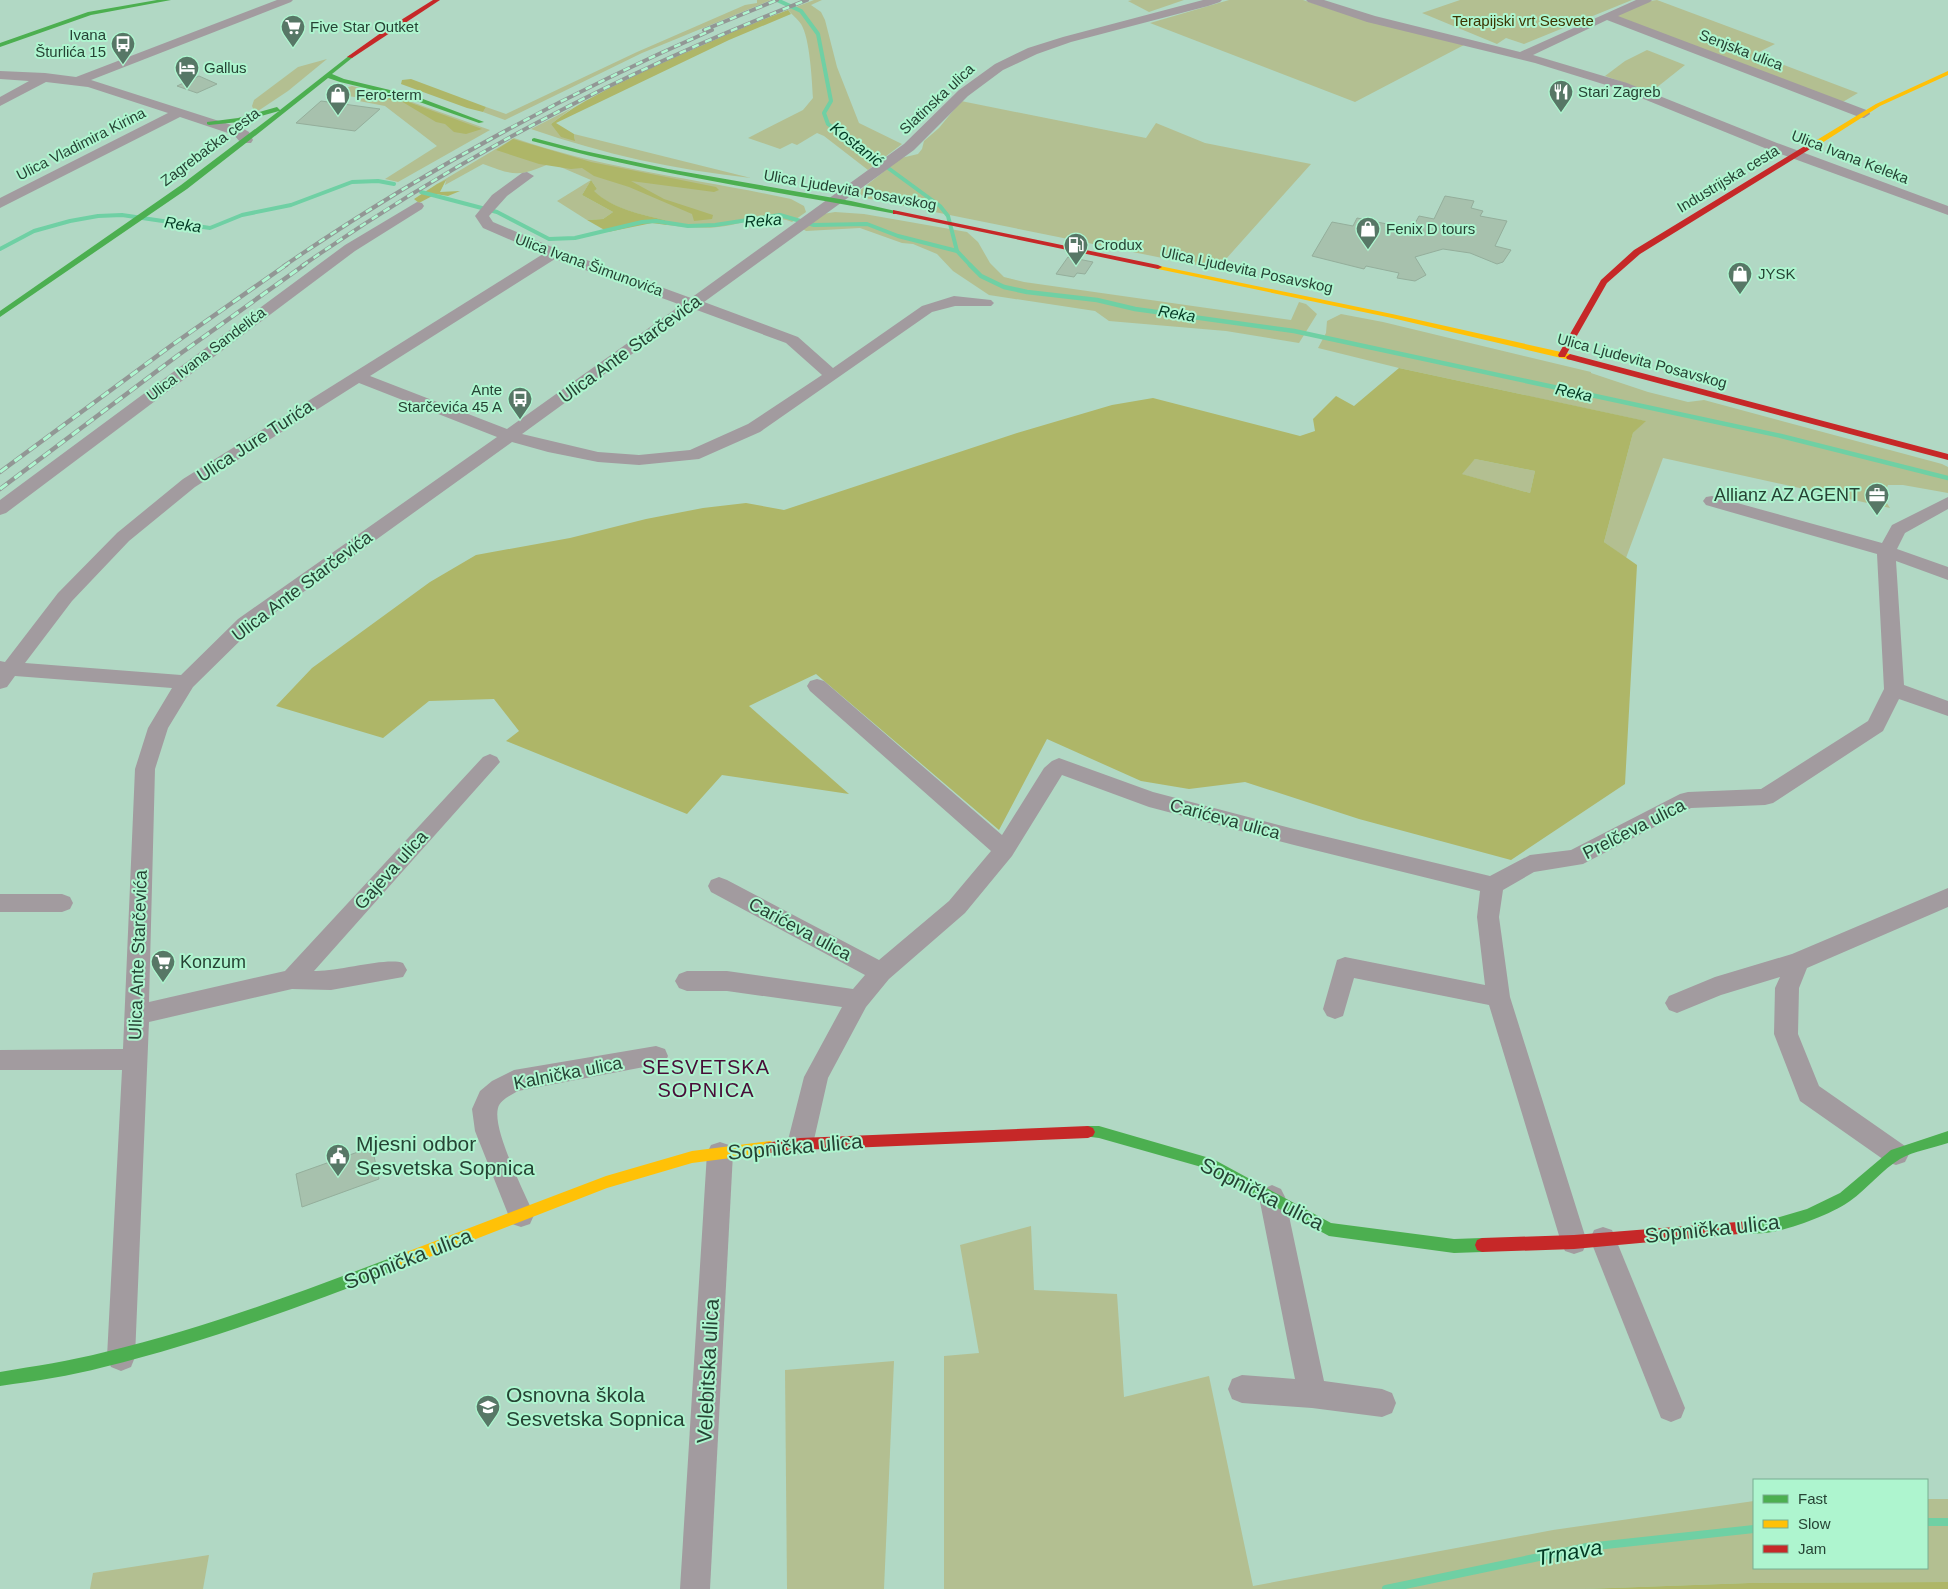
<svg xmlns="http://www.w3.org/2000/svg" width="1948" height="1589" font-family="Helvetica,sans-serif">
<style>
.green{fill:#b3bf91}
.forest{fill:#aeb668;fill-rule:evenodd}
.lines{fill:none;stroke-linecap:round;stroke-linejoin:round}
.stream-far2{stroke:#6fd0a4;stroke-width:4}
.stream-far1{stroke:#6fd0a4;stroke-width:4.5}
.stream{stroke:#6fd0a4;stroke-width:8}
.building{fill:#a7c1ad;stroke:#94ae9b}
.street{fill:#a29b9f;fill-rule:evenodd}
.fast{fill:#4caf50;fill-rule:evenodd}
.slow{fill:#ffc107;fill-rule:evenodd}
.jam{fill:#c62828;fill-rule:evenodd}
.rail-far1-casing{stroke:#929795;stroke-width:4}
.rail-casing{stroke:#929795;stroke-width:4.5}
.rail-far1{stroke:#aef5cf;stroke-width:2.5;stroke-dasharray:7;stroke-linecap:butt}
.rail{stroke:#aef5cf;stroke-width:3;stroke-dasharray:9;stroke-linecap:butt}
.labels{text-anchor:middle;stroke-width:4;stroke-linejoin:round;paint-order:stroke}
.far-park-label{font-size:15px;fill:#3c3502;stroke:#aef5cf}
.far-poi-label{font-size:15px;fill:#264334;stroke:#aef5cf;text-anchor:start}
.far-street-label{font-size:15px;fill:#264334;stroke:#aef5cf}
.far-water-label{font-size:16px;font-style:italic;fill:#033a24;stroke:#aef5cf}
.street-label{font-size:18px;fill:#264334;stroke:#aef5cf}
.poi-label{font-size:18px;fill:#264334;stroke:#aef5cf;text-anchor:end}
.quarter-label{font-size:20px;letter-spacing:1px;fill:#480e38;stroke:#aef5cf}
.near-poi-label{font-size:21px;fill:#264334;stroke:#aef5cf;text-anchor:start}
.near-street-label{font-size:21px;fill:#264334;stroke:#aef5cf}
.near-water-label{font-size:22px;font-style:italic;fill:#033a24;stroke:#aef5cf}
</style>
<rect width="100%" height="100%" fill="#b1d8c4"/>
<g class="green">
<polygon points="757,0 771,0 642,53 505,120 483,112 486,107 506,114 637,52 745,5 757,3"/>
<path d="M814 0H822L811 5 821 12 825 20 837 67 859 123 902 144 868 170 824 136 817 133 797 145 792 143 780 149 748 138 803 110 813 98C812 81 810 38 801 24 798 19 792 15 788 10Z"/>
<polygon points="1132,0 1184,0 1149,12 1128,1"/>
<polygon points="1229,0 1303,0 1352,16 1464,45 1355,102 1150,23"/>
<polygon points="1460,0 1632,0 1524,44 1506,38 1497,44 1422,13"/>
<polygon points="1657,0 1775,44 1755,54 1858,93 1841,103 1612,17 1650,1"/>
<polygon points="1647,50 1685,65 1651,92 1605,76 1625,61"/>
<polygon points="327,59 288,91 255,113 252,106 254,100 298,67"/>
<polygon points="352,86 409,101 490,130 398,182 385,179 437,146 385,106 359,101 362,98 326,93"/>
<polygon points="961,101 1146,138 1156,123 1205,143 1311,164 1217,269 865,198 858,192 901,158 918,154 922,149 924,141 939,128"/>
<path d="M572 108 551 124 575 140 574 134 751 178C676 170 603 154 531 129Z"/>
<path d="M514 138C603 169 699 179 791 199L804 206 806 212 792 222C766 212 744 224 718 227 702 229 683 227 667 225L665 220C639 214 613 209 593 191L597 189 591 180 582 195 613 212 603 219 587 220 557 201 591 180 551 163C519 177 515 176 483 164L445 185 446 181 437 184Z"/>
<polygon points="835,212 864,214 967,232 978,242 990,263 1004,277 1024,282 1291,320 1299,302 1306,304 1317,314 1299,343 1226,331 1109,321 1095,311 989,295 953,271 937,254 913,244 902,243 860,228 806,231 803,229 823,214"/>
<polygon points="1341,314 1383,322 1591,372 1591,373 1648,392 1688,402 1704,400 1942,464 1948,467 1948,493 1903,485 1888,485 1883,497 1890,508 1663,458 1626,558 1604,542 1633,433 1645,421 1399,368 1318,348 1326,333 1327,321"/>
<polygon points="1475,459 1535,471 1530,493 1461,474"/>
<polygon points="1031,1226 1034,1290 1117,1294 1124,1397 1209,1376 1253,1586 1553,1530 1754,1501 1754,1568 1927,1568 1927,1499 1948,1499 1948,1582 1749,1583 1584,1589 944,1589 944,1356 979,1353 960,1245"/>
<polygon points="894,1361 884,1589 787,1589 785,1370"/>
<polygon points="209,1555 203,1589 90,1589 93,1573"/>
</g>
<g class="forest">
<path d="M788 10 791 14 729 40 556 123 574 134 575 141 561 137 551 124C580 101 614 86 647 70 694 49 740 28 788 10Z"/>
<polygon points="411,79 486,107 483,112 467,108 401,84 402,80"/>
<polygon points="387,97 403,100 482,129 466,134 454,132 445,124 436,122 401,101 392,101 386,98"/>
<polygon points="513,139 591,162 716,187 719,190 714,192 631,181 664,199 713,215 712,219 694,221 692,214 629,187 594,176 582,168 571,169 539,164 496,150"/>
<polygon points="446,180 440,192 460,191 448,196 436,194 419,203 414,199 437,184"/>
<path d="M591 180 597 189 594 191C613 209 640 214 665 220L667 225 652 223 608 232 587 220 603 219 613 212 582 195Z"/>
<path d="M1399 368 1646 421 1633 433 1604 542 1637 565 1625 784 1511 860 1359 819 1245 782 1189 789 1141 781 1047 739 999 830 816 674 749 706 849 794 722 775 687 814 506 741 519 731 494 699 429 701 383 738 276 706 312 668 430 582 476 555 570 538 646 519 703 508 746 503 784 510 1017 433 1112 405 1153 398 1300 436 1315 431 1313 419 1336 396 1354 406ZM1475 459 1535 471 1530 493 1462 474Z"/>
<polygon points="1948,1582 1948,1589 1584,1589 1749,1583"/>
</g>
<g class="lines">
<g class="stream-far2">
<polyline points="777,0 801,11 818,34 831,101 824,113 828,124 940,206 948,216 957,251"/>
<polyline points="421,192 497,212 549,239 575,238 642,222 656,221 688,226 715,225 780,215 814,225 867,224 898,236 957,251 971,266"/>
<polyline points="0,249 34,231 70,221 98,216 122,215 210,228 242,215 291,205 352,182 378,181 394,184"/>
</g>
<polyline class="stream-far1" points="970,265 981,276 1004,287 1027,292 1097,300 1135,309 1294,331 1781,436 1948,478"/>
<g class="stream">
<polyline points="1927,1522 1948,1522"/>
<polyline points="1386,1589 1587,1547 1754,1529"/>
</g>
</g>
<g class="building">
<polygon points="199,76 217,84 197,93 177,86"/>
<polygon points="321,101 380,109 355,131 296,123"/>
<polygon points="1445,196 1474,201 1471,208 1483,211 1480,216 1507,221 1495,246 1511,250 1503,262 1497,264 1470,253 1443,249 1415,257 1426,275 1415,281 1397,278 1399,273 1366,266 1364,269 1312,256 1332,222 1353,226 1357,218 1412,229 1419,216 1434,219"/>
<polygon points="1068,257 1093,262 1085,274 1077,273 1074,277 1056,274"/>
<polygon points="372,1147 379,1179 302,1207 296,1174"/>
</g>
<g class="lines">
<g class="street">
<polygon points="277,0 293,0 291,2 91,80 244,129 249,132 253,140 251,143 241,143 234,135 180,117 0,208 0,198 168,113 88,87 46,82 0,106 0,97 29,81 0,79 0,71 45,73 76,77"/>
<path d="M1203 0H1222L1220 2 1208 6 1071 42 1037 54 1003 70 968 96 914 150 704 302 798 337 833 368 922 306 954 296 991 300 994 303 991 306H955L932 312 760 432 699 459 639 465 598 462 548 452 512 442 252 629 193 687 168 728 155 769 149 1002 285 971 483 757 490 754 497 757 500 762 314 971C338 972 386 957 403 963L407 970 403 977 331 990 292 989 149 1022 135 1357 131 1367 121 1371 111 1367 107 1357 122 1070H0V1050L123 1049 135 769 148 728 172 688 15 676 7 687 0 689V661L5 662 58 593 117 533 183 479 543 254 483 228 475 216 492 195 522 173 527 172 534 176 507 196 489 216 493 222 559 250 691 298 904 144 959 90 995 64 1028 48 1063 37ZM555 259 681 305 507 429 370 376ZM694 309 786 343 822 375 748 424 690 450 639 455 598 452 522 434ZM359 383 497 437 238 619 181 675 25 663 72 601 129 541 195 487Z"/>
<polygon points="1306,0 1324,0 1375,16 1520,52 1636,0 1652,0 1650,2 1618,16 1869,111 1870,114 1864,118 1859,117 1607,20 1533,55 1627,83 1777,143 1948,206 1948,215 1767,149 1619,89 1535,63 1367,22 1308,2"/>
<polygon points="417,202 422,203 424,206 422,209 355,251 6,513 0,515 0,500 345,245"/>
<polygon points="1712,496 1882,543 1892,525 1948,497 1948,509 1905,533 1897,549 1948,567 1948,580 1896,561 1904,685 1948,701 1948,716 1899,699 1883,731 1773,803 1765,805 1691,808 1583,864 1534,872 1503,890 1499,917 1510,997 1587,1242 1583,1251 1574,1254 1565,1251 1561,1242 1489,1005 1354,978 1343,1016 1335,1019 1327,1016 1323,1009 1337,960 1345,957 1485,985 1477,917 1480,891 1294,845 1149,807 1062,775 1012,856 965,913 889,979 866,1007 828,1078 813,1144 809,1152 800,1155 791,1152 787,1144 804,1077 842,1007 727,991 687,991 679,988 675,981 679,974 687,971 727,971 853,989 865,975 711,892 708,886 711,880 719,877 727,880 879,960 949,901 991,851 810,691 807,686 810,681 817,679 824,681 1002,835 1044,768 1052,761 1059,758 1153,792 1294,829 1490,876 1530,855 1571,850 1680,794 1688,792 1761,789 1868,721 1884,689 1877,554 1706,505 1703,501 1706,497"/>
<polygon points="1948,888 1948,907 1807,968 1799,988 1798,1034 1819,1086 1905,1146 1909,1154 1905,1162 1896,1165 1887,1162 1800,1101 1774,1034 1775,988 1780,977 1721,995 1677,1013 1669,1010 1665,1003 1669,996 1715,977 1792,954"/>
<polygon points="0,894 62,894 70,897 73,903 70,909 62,912 0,912"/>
<path d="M656 1046 665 1049 668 1056 665 1063 518 1091C511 1095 500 1100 498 1108 492 1130 525 1193 534 1215L530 1224 521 1227 512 1224 475 1131 472 1109 480 1091 492 1081 514 1070Z"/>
<polygon points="720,1142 729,1145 733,1153 710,1589 680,1589 707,1153 711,1145"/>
<polygon points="1272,1185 1281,1189 1285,1197 1324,1381 1382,1389 1392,1393 1396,1403 1392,1413 1382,1417 1312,1408 1242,1403 1232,1399 1228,1389 1232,1379 1242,1375 1295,1379 1259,1197 1263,1189"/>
<polygon points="1603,1227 1612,1230 1685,1408 1681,1418 1671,1422 1661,1418 1590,1239 1594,1230"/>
</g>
<g class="fast">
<polygon points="157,0 171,0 91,15 0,47 0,43 88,12"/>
<polygon points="350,55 353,57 352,58 332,74 344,79 415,96 484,122 479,123 411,99 340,82 328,78 246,143 187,189 0,317 0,311 181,185 279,111 239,122 209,125 207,124 207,122 238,118 277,107 280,110"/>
<path d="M534 138 580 150 668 169 851 201 900 212 896 214C774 191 652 174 532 141V139Z"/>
<polygon points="1088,1126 1099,1126 1213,1159 1331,1223 1454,1239 1482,1238 1487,1240 1489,1245 1487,1250 1482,1252 1454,1253 1329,1236 1205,1168 1099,1138 1083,1136 1081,1132 1083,1128"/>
<path d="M1948 1131V1143C1933 1148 1914 1151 1900 1159 1883 1169 1867 1189 1850 1201 1831 1215 1768 1240 1745 1232L1743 1227 1745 1222 1773 1219 1807 1209 1840 1193 1891 1150Z"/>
<path d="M401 1254 406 1256 408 1261 406 1266C307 1304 207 1342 104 1367 70 1376 35 1381 0 1386V1372C35 1366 70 1361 105 1352 206 1328 304 1291 401 1254Z"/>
</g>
<g class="slow">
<polygon points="1948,71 1948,75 1880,106 1814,148 1807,146 1876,104"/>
<polygon points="1155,265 1392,314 1570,354 1574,357 1570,360 1392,318 1158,269 1154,267"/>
<polygon points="770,1141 775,1143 777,1147 775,1151 770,1153 692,1163 607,1188 401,1268 396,1266 394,1261 396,1256 606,1176 692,1151"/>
</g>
<g class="jam">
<polygon points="433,0 440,0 352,58 347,57 385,30"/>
<polygon points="1808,144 1815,146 1640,254 1607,283 1566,355 1565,357 1559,357 1558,355 1601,280 1634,250"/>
<polygon points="893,210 1158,265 1162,267 1158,269 896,214 893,214"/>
<polygon points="1570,354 1948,454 1948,460 1567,359 1566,357"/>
<polygon points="1088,1126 1093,1128 1095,1132 1093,1136 1088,1138 800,1150 770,1153 765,1151 763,1147 765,1143 800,1138"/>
<polygon points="1750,1221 1755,1222 1757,1227 1755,1232 1750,1233 1574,1249 1482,1252 1477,1250 1475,1245 1477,1240 1482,1238 1574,1235"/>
</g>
<defs>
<g id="rail-far1">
<polyline points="704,30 777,0"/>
<path d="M284 266C419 173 562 96 712 30"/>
<path d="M302 266C459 156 629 69 807 0"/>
</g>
<g id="rail">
<polyline points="0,472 172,345 286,265"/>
<polyline points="0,489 177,356 304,265"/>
</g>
</defs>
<use href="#rail-far1" class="rail-far1-casing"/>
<use href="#rail" class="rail-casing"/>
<use href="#rail-far1" class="rail-far1"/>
<use href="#rail" class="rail"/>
</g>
<defs>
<symbol id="supermarket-pin" viewBox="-11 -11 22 30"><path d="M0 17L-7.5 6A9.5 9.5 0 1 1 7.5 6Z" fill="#577766" stroke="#aef5cf"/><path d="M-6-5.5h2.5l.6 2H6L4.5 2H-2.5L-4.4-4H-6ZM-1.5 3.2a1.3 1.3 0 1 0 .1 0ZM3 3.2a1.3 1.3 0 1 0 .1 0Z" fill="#fff"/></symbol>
<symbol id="bus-pin" viewBox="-11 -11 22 30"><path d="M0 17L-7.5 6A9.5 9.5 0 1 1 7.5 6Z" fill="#577766" stroke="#aef5cf"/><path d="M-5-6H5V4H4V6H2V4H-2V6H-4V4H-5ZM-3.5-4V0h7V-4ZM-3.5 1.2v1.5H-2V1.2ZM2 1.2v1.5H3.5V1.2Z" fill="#fff"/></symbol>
<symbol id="hotel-pin" viewBox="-11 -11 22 30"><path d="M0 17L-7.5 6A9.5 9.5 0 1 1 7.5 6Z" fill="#577766" stroke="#aef5cf"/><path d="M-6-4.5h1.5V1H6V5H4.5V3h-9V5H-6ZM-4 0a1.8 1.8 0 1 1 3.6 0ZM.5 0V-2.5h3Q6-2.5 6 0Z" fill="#fff"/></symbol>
<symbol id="restaurant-pin" viewBox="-11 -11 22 30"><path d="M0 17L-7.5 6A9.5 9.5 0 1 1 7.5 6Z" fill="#577766" stroke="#aef5cf"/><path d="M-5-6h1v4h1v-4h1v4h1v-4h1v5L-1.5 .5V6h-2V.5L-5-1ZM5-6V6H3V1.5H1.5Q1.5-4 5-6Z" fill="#fff"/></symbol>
<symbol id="shop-pin" viewBox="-11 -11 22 30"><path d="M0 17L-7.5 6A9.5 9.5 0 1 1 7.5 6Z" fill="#577766" stroke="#aef5cf"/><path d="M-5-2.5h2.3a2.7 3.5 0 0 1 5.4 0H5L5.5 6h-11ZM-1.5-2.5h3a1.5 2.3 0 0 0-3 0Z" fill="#fff"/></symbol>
<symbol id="fuel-pin" viewBox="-11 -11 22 30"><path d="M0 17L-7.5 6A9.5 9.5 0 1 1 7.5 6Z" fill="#577766" stroke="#aef5cf"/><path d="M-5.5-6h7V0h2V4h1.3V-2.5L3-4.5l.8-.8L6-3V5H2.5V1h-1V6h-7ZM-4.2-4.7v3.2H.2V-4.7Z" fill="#fff"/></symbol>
<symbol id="office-pin" viewBox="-11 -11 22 30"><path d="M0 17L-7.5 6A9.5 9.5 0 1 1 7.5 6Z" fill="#577766" stroke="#aef5cf"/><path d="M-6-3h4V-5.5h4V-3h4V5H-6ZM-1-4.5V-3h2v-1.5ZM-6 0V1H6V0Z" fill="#fff"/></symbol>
<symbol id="civic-pin" viewBox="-11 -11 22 30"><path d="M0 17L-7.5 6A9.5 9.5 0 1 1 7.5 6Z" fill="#577766" stroke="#aef5cf"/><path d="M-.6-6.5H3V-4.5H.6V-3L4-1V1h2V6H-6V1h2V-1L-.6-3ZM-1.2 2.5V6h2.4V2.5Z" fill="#fff"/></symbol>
<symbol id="school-pin" viewBox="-11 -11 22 30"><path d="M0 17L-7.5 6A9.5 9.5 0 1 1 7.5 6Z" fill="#577766" stroke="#aef5cf"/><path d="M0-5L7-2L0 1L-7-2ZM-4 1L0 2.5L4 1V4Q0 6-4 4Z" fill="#fff"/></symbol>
</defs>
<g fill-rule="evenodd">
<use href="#supermarket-pin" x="279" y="13" width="28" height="38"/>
<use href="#bus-pin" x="109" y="30" width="28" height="38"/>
<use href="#hotel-pin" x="173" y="54" width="28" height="38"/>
<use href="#restaurant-pin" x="1547" y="78" width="28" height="38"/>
<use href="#shop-pin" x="324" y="81" width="28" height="38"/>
<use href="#shop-pin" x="1354" y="215" width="28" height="38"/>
<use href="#fuel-pin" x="1062" y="231" width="28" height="38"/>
<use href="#shop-pin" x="1726" y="260" width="28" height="38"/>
<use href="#bus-pin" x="506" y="385" width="28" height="38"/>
<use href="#office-pin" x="1863" y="481" width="28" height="38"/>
<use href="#supermarket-pin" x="149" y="948" width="28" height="38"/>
<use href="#civic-pin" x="324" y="1142" width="28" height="38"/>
<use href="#school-pin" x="474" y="1393" width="28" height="38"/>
</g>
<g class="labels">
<g class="far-park-label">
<text x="1523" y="26">Terapijski vrt Sesvete</text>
</g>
<g class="far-poi-label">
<text x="310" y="32">Five Star Outket</text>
<text x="106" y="40" text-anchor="end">Ivana<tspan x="106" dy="17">Šturlića 15</tspan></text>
<text x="204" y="73">Gallus</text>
<text x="1578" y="97">Stari Zagreb</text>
<text x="356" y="100">Fero-term</text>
<text x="1386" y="234">Fenix D tours</text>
<text x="1094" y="250">Crodux</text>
<text x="1758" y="279">JYSK</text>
<text x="502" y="395" text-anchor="end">Ante<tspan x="502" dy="17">Starčevića 45 A</tspan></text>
</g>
<g class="far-street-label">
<text transform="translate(1741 50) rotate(21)" y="5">Senjska ulica</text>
<text transform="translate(937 99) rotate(-43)" y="5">Slatinska ulica</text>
<text transform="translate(81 144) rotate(-27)" y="5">Ulica Vladimira Kirina</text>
<text transform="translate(210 147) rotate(-37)" y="5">Zagrebačka cesta</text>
<text transform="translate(1850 157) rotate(21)" y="5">Ulica Ivana Keleka</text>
<text transform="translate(1728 179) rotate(-31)" y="5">Industrijska cesta</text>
<text transform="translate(850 190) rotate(10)" y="5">Ulica Ljudevita Posavskog</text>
<text transform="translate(589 265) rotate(20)" y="5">Ulica Ivana Šimunovića</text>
<text transform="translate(1247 270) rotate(12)" y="5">Ulica Ljudevita Posavskog</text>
<text transform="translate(206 354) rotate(-37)" y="5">Ulica Ivana Sandelića</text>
<text transform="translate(1642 361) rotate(15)" y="5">Ulica Ljudevita Posavskog</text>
</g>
<g class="far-water-label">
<text transform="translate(857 144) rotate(38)" y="6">Kostanić</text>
<text transform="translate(763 220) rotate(-4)" y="6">Reka</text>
<text transform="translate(183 224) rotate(8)" y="6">Reka</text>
<text transform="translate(1177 313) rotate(9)" y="6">Reka</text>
<text transform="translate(1574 392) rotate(12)" y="6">Reka</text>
</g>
<g class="street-label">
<text transform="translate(630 349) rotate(-36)" y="6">Ulica Ante Starčevića</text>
<text transform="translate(255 441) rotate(-33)" y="6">Ulica Jure Turića</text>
<text transform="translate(302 586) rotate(-37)" y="6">Ulica Ante Starčevića</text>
<text transform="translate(1225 819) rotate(15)" y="6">Carićeva ulica</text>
<text transform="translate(1634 829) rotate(-27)" y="6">Prelčeva ulica</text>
<text transform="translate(391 870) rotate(-48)" y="6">Gajeva ulica</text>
<text transform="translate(800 929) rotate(28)" y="6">Carićeva ulica</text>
<text transform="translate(138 955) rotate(-88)" y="6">Ulica Ante Starčevića</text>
<text transform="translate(568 1073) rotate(-11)" y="6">Kalnička ulica</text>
</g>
<g class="poi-label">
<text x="1860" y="501">Allianz AZ AGENT</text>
<text x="180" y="968" text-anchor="start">Konzum</text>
</g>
<g class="quarter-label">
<text x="706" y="1074">SESVETSKA<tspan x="706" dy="23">SOPNICA</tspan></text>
</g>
<g class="near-poi-label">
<text x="356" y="1151">Mjesni odbor<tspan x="356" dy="24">Sesvetska Sopnica</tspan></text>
<text x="506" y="1402">Osnovna škola<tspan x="506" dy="24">Sesvetska Sopnica</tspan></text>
</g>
<g class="near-street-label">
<text transform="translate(795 1147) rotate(-5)" y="7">Sopnička ulica</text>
<text transform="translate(1262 1194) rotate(27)" y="7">Sopnička ulica</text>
<text transform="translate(1712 1229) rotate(-6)" y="7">Sopnička ulica</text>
<text transform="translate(408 1259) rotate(-21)" y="7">Sopnička ulica</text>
<text transform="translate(708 1371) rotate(-87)" y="7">Velebitska ulica</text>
</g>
<g class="near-water-label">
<text transform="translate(1569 1552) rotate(-10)" y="8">Trnava</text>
</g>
</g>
<rect x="1753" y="1479" width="175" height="90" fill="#aef5cf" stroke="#78ae91"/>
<rect x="1763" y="1495" width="25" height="8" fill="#4caf50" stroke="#78ae91"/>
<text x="1798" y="1504" font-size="15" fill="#264334">Fast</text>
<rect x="1763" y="1520" width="25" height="8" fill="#ffc107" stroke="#78ae91"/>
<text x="1798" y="1529" font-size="15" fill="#264334">Slow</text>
<rect x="1763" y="1545" width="25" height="8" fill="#c62828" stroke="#78ae91"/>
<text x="1798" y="1554" font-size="15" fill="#264334">Jam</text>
</svg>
